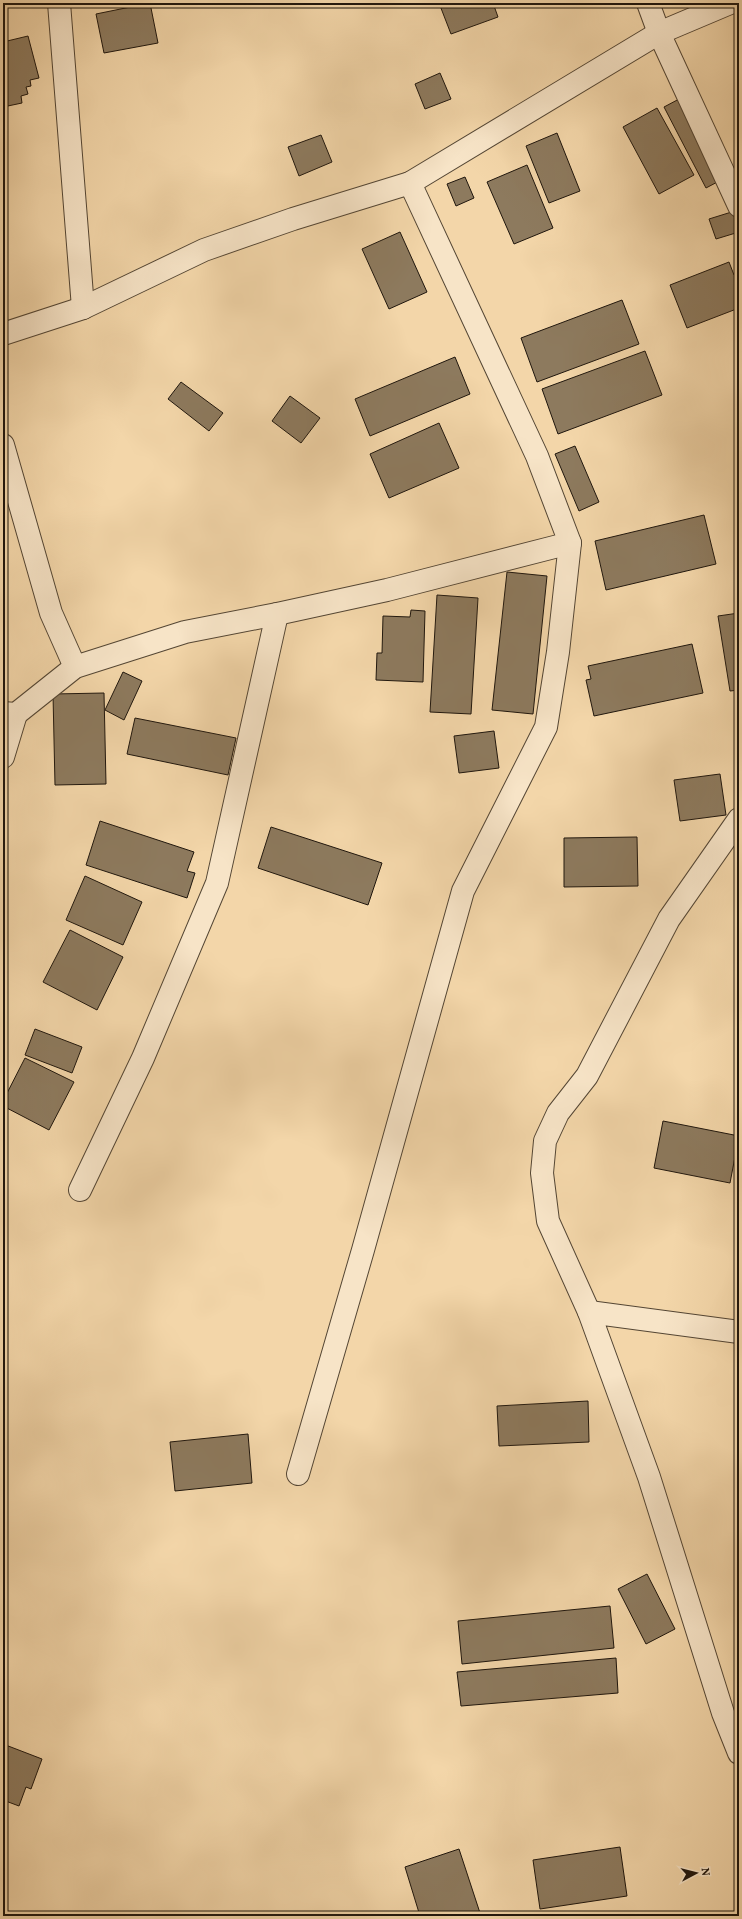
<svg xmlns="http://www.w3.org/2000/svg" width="742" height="1919" font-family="Vollkorn,serif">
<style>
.building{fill:#8d7a5e;stroke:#1f160d}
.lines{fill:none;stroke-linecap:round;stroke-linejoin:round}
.minor-casing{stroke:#544634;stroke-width:24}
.minor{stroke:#f7e4c7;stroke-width:22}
</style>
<rect width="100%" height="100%" fill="#f3d6a9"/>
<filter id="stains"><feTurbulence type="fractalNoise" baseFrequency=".005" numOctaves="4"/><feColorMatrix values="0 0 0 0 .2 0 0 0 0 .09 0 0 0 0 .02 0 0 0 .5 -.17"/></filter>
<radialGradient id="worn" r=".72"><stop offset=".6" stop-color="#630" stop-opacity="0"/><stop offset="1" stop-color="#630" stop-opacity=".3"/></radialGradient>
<g class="building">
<polygon points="150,3 158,43 104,53 96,14"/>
<polygon points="439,3 493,3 498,17 451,34"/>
<polygon points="28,36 39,78 30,80 31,86 26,87 28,94 21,96 22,103 3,107 3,42"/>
<polygon points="440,73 451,99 425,109 415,84"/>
<polygon points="681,98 723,179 706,188 664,107"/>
<polygon points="657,108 694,175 659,194 623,127"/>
<polygon points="557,133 580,191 549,203 526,146"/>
<polygon points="321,135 332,162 299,176 288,147"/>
<polygon points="527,165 553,228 514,244 487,182"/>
<polygon points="465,177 474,198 456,206 447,184"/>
<polygon points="738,210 739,232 716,239 709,219"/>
<polygon points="400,232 427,292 389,309 362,249"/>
<polygon points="729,262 734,275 739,274 739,308 687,328 670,285"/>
<polygon points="622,300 639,344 537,382 521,338"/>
<polygon points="645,351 662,395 558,434 542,389"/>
<polygon points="455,357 470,394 370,436 355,399"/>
<polygon points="181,382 223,413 209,431 168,399"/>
<polygon points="290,396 320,418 301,443 272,421"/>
<polygon points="439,423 459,468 389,498 370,454"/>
<polygon points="575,446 599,502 579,511 555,454"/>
<polygon points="704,515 716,564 606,590 595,541"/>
<polygon points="507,572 547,576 533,714 492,710"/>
<polygon points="437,595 478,598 471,714 430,712"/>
<polygon points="411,610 425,611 423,682 376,680 377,653 382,653 383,616 410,617"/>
<polygon points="739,613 739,690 730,691 718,616"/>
<polygon points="692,644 703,693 594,716 586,680 591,679 588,666"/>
<polygon points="123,672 142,681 124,720 105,710"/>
<polygon points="104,693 106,784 55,785 53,694"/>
<polygon points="135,718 236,738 228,775 127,754"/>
<polygon points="494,731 499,768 459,773 454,736"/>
<polygon points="720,774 726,815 680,821 674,780"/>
<polygon points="100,821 194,852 187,871 195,873 187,898 86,865"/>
<polygon points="271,827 382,863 368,905 258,868"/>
<polygon points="637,837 638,886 564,887 564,838"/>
<polygon points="85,876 142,902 123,945 66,920"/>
<polygon points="70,930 123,957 97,1010 43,982"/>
<polygon points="35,1029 82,1047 72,1073 25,1055"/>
<polygon points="25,1058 74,1082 49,1130 3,1106 3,1101"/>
<polygon points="663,1121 739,1136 730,1183 654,1168"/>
<polygon points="588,1401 589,1442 499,1446 497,1406"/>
<polygon points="248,1434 252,1483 175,1491 170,1442"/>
<polygon points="647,1574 675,1629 646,1644 618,1589"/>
<polygon points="610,1606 614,1648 462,1664 458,1621"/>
<polygon points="616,1658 618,1693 461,1706 457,1672"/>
<polygon points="3,1744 42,1759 31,1789 26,1787 19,1806 3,1800"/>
<polygon points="620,1847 627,1896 540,1909 533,1860"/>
<polygon points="459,1849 481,1916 420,1916 405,1867"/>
</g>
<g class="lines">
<defs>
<g id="minor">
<polyline points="59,3 83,308"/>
<polyline points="648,3 659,33 739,206"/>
<polyline points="3,334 83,308 204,250 293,219 410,183 659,33 730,3"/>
<polyline points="3,445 51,613 75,667"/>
<polyline points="3,713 16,714 75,667 185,632 277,614 387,590 570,543"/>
<polyline points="3,757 16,714"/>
<polyline points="80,1190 143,1058 217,883 277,614"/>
<polyline points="589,1312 548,1221 542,1173 545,1141 558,1113 587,1076 669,919 739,819"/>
<polyline points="739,1332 589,1312 649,1477 723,1713 739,1753"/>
<polyline points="298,1474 363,1250 463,891 546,727 558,652 570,543 537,456 410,183"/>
</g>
</defs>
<use href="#minor" class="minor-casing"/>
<use href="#minor" class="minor"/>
</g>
<rect width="742" height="1919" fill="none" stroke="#f3d6a9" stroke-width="16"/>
<rect x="4" y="4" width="734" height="1911" fill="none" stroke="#1f160d" stroke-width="2"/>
<rect x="8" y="8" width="726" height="1903" fill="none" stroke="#1f160d"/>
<g transform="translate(696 1873) rotate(83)" stroke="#f7e4c7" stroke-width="3" paint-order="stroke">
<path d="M0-3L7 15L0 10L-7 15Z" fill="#1f160d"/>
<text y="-6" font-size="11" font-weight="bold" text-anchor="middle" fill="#1f160d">N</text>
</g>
<rect width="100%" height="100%" filter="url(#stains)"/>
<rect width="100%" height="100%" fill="url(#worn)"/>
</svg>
